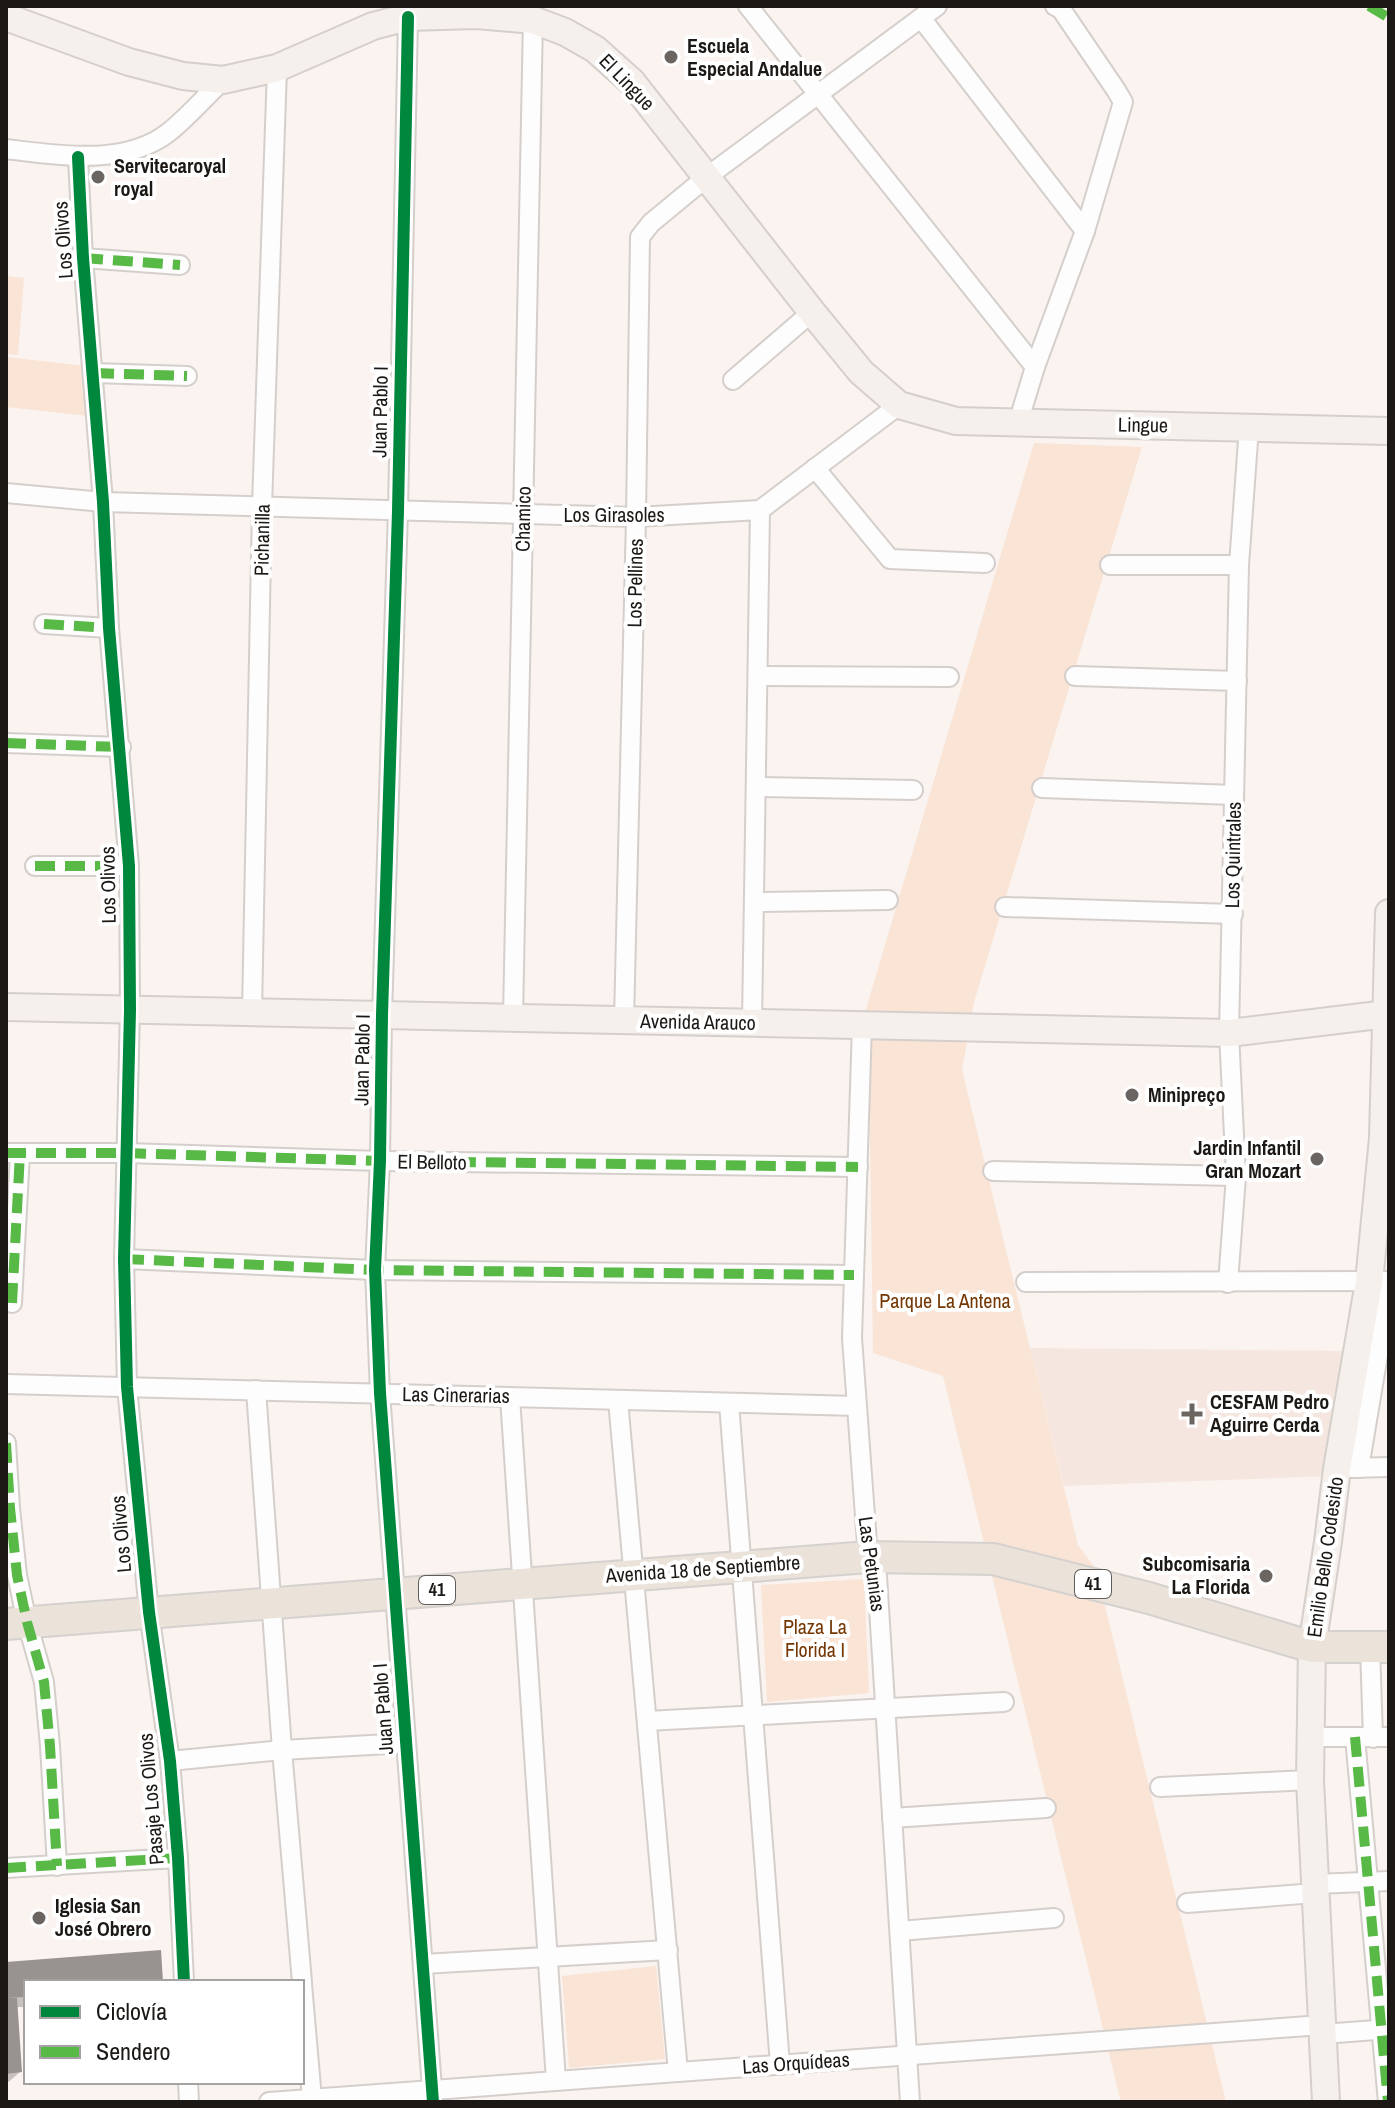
<svg xmlns="http://www.w3.org/2000/svg" width="1395" height="2108" font-family="'Archivo Narrow',sans-serif">
<style>
.built{fill:#f5e7df}
.green{fill:#f9e4d6}
.shadow{fill:#0003}
.building{fill:#989390}
.lines{fill:none;stroke-linecap:round;stroke-linejoin:round}
.street-casing{stroke:#d5cfcc;stroke-width:22}
.secondary-casing{stroke:#d5cfcc;stroke-width:30}
.primary-casing{stroke:#d4d1cf;stroke-width:34}
.street{stroke:#fefdfd;stroke-width:18}
.secondary{stroke:#f5f0ec;stroke-width:26}
.primary{stroke:#ebe2da;stroke-width:30}
.quiet{stroke:#58b947;stroke-width:10;stroke-dasharray:20 10;stroke-linecap:butt}
.cycleway-casing{stroke:#fff;stroke-width:17}
.cycleway{stroke:#00873e;stroke-width:12}
.poi-dot{fill:#6a6561;stroke:#fff;stroke-width:3}
.labels{text-anchor:middle;stroke-width:8;stroke-linejoin:round;paint-order:stroke}
.shield{fill:#fff;stroke:#605d5b;stroke-width:2}
.shield-label{font-size:18px;font-weight:bold;fill:#1c1815}
.poi-label{font-size:20px;font-weight:bold;fill:#1c1815;stroke:#fff;text-anchor:start}
.street-label{font-size:20px;fill:#1c1815;stroke:#fff}
.park-label{font-size:20px;fill:#743703;stroke:#fff}
</style>
<rect width="100%" height="100%" fill="#faf3ef"/>
<polygon class="built" points="1030,1348 1346,1351 1329,1476 1064,1486"/>
<g class="green">
<polygon points="6,276 24,278 18,355 6,354"/>
<polygon points="6,357 86,366 89,416 6,407"/>
<polygon points="1034,443 1142,447 974,1002 962,1070 1078,1545 1096,1569 1226,2102 1121,2102 943,1376 873,1353 869,1063 866,1009"/>
<polygon points="864,1579 869,1693 767,1702 761,1585"/>
<polygon points="656,1966 665,2059 569,2068 562,1976"/>
</g>
<polygon class="shadow" points="6,1964 161,1982 26,1982 26,2007 15,2007 20,2072 6,2084"/>
<g class="building">
<polygon points="161,1950 163,1982 26,1982 26,1997 6,1998 6,1962"/>
<polygon points="6,1998 17,1998 22,2072 6,2074"/>
</g>
<g class="lines">
<defs>
<g id="street">
<polyline points="748,6 1035,367"/>
<polyline points="408,17 398,511 382,1015 380,1161 375,1270 380,1393 433,2102"/>
<polyline points="921,18 1085,231"/>
<path d="M6 149C57 155 125 167 169 132 188 117 205 97 223 80"/>
<polyline points="78,157 83,258 103,502 109,628 129,866 130,1010 124,1259 127,1387 149,1612 170,1761 178,1858 184,1982"/>
<polyline points="83,258 180,265"/>
<polyline points="94,373 187,376"/>
<polyline points="733,380 812,312"/>
<polyline points="1018,423 1035,367 1085,231 1123,102 1116,90 1061,9 1055,6"/>
<polyline points="815,468 890,559 985,563"/>
<polyline points="6,493 103,502 636,517 760,510 899,405"/>
<polyline points="1110,565 1239,565"/>
<polyline points="44,624 109,628"/>
<polyline points="758,676 949,677"/>
<polyline points="1075,676 1237,681"/>
<polyline points="6,743 121,747"/>
<polyline points="756,787 913,790"/>
<polyline points="1042,788 1234,795"/>
<polyline points="35,866 129,866"/>
<polyline points="754,902 888,900"/>
<polyline points="1005,907 1233,914"/>
<polyline points="252,1012 262,506 277,68"/>
<polyline points="513,1018 533,20"/>
<polyline points="624,1020 636,517 640,237 651,223 708,176 937,6"/>
<polyline points="752,1023 760,510"/>
<polyline points="862,1025 852,1338 868,1557 877,1576 910,2102"/>
<polyline points="6,1153 126,1153 380,1161 858,1167"/>
<polyline points="993,1171 1236,1176"/>
<polyline points="124,1259 375,1270 854,1275"/>
<polyline points="1026,1282 1389,1281"/>
<polyline points="1228,1283 1236,1176 1229,1033 1239,565 1249,427"/>
<polyline points="12,1303 20,1153"/>
<polyline points="6,1384 857,1406"/>
<polyline points="256,1390 282,1750 302,1982"/>
<polyline points="510,1397 556,2081"/>
<polyline points="618,1400 678,2072"/>
<polyline points="729,1403 780,2065"/>
<polyline points="6,1443 10,1508 17,1575 27,1622 44,1682 50,1746 57,1866"/>
<polyline points="1348,1468 1389,1467"/>
<polyline points="1359,1468 1389,1289"/>
<polyline points="1370,1647 1373,1738"/>
<polyline points="647,1721 1004,1702"/>
<polyline points="1312,1737 1389,1737"/>
<polyline points="1355,1737 1388,2102"/>
<polyline points="170,1761 282,1750 406,1743"/>
<polyline points="1160,1787 1310,1780"/>
<polyline points="892,1818 1046,1808"/>
<polyline points="6,1868 178,1858"/>
<polyline points="1315,1884 1389,1881"/>
<polyline points="1187,1903 1315,1893"/>
<polyline points="900,1931 1054,1918"/>
<polyline points="423,1964 668,1950"/>
<polyline points="302,1984 312,2099"/>
<polyline points="1323,2034 1389,2029"/>
<polyline points="188,2082 189,2102"/>
<polyline points="269,2102 1322,2025"/>
</g>
<g id="secondary">
<polyline points="6,17 129,62 183,76 223,80 277,68 373,26 408,17 476,15 533,20 565,32 595,49 632,82 812,312 861,372 899,405 956,421 1389,431"/>
<polyline points="6,1007 1229,1033 1387,1014"/>
<polyline points="1326,2102 1310,1780 1312,1647 1328,1542 1337,1469 1369,1282 1383,1138 1389,913"/>
</g>
<polyline id="primary" points="6,1624 868,1557 993,1559 1149,1598 1312,1647 1389,1647"/>
</defs>
<use href="#street" class="street-casing"/>
<use href="#secondary" class="secondary-casing"/>
<use href="#primary" class="primary-casing"/>
<use href="#street" class="street"/>
<use href="#secondary" class="secondary"/>
<use href="#primary" class="primary"/>
<g class="quiet">
<polyline points="1369,6 1389,18"/>
<polyline points="83,258 180,265"/>
<polyline points="94,373 187,376"/>
<polyline points="44,624 109,628"/>
<polyline points="6,743 121,747"/>
<polyline points="35,866 129,866"/>
<polyline points="6,1153 126,1153 380,1161 858,1167"/>
<polyline points="124,1259 375,1270 854,1275"/>
<polyline points="12,1303 20,1153"/>
<polyline points="6,1443 10,1508 17,1575 27,1622 44,1682 50,1746 57,1866"/>
<polyline points="1355,1737 1388,2102"/>
<polyline points="6,1868 178,1858"/>
</g>
<defs>
<g id="cycleway">
<polyline points="408,17 398,511 382,1015 380,1161 375,1270 380,1393 433,2102"/>
<polyline points="78,157 83,258 103,502 109,628 129,866 130,1010 124,1259 127,1387 149,1612 170,1761 178,1858 184,1982"/>
</g>
</defs>
<use href="#cycleway" class="cycleway-casing"/>
<use href="#cycleway" class="cycleway"/>
</g>
<g class="poi-dot">
<circle cx="671" cy="57" r="8"/>
<circle cx="98" cy="177" r="8"/>
<circle cx="1132" cy="1095" r="8"/>
<circle cx="1317" cy="1159" r="8"/>
<path d="M1188 1402h8v8h8v8h-8v8h-8v-8h-8v-8h8z"/>
<circle cx="1266" cy="1576" r="8"/>
<circle cx="39" cy="1918" r="8"/>
</g>
<g class="labels">
<g class="shield">
<rect x="1075" y="1570" width="36" height="28" rx="6"/>
<rect x="419" y="1576" width="36" height="28" rx="6"/>
</g>
<g class="shield-label">
<text x="1093" y="1590">41</text>
<text x="437" y="1596">41</text>
</g>
<g class="poi-label">
<text x="687" y="53">Escuela<tspan x="687" dy="23">Especial Andalue</tspan></text>
<text x="114" y="173">Servitecaroyal<tspan x="114" dy="23">royal</tspan></text>
<text x="1148" y="1102">Minipreço</text>
<text x="1301" y="1155" text-anchor="end">Jardin Infantil<tspan x="1301" dy="23">Gran Mozart</tspan></text>
<text x="1210" y="1409">CESFAM Pedro<tspan x="1210" dy="23">Aguirre Cerda</tspan></text>
<text x="1250" y="1571" text-anchor="end">Subcomisaria<tspan x="1250" dy="23">La Florida</tspan></text>
<text x="55" y="1913">Iglesia San<tspan x="55" dy="23">José Obrero</tspan></text>
</g>
<g class="street-label">
<text transform="translate(627 82) rotate(46)" y="7">El Lingue</text>
<text transform="translate(63 240) rotate(-94)" y="7">Los Olivos</text>
<text transform="translate(380 412) rotate(-89)" y="7">Juan Pablo I</text>
<text transform="translate(1143 425) rotate(1)" y="7">Lingue</text>
<text x="614" y="522">Los Girasoles</text>
<text transform="translate(523 519) rotate(-89)" y="7">Chamico</text>
<text transform="translate(262 540) rotate(-89)" y="7">Pichanilla</text>
<text transform="translate(635 583) rotate(-89)" y="7">Los Pellines</text>
<text transform="translate(1233 855) rotate(-89)" y="7">Los Quintrales</text>
<text transform="translate(108 885) rotate(-91)" y="7">Los Olivos</text>
<text transform="translate(698 1022) rotate(1)" y="7">Avenida Arauco</text>
<text transform="translate(362 1060) rotate(-89)" y="7">Juan Pablo I</text>
<text transform="translate(432 1162) rotate(1)" y="7">El Belloto</text>
<text transform="translate(456 1395) rotate(1)" y="7">Las Cinerarias</text>
<text transform="translate(121 1534) rotate(-95)" y="7">Los Olivos</text>
<text transform="translate(1325 1557) rotate(-82)" y="7">Emilio Bello Codesido</text>
<text transform="translate(872 1564) rotate(82)" y="7">Las Petunias</text>
<text transform="translate(703 1569) rotate(-4)" y="7">Avenida 18 de Septiembre</text>
<text transform="translate(383 1709) rotate(-94)" y="7">Juan Pablo I</text>
<text transform="translate(151 1799) rotate(-95)" y="7">Pasaje Los Olivos</text>
<text transform="translate(796 2063) rotate(-4)" y="7">Las Orquídeas</text>
</g>
<g class="park-label">
<text x="945" y="1308">Parque La Antena</text>
<text x="815" y="1634">Plaza La<tspan x="815" dy="23">Florida I</tspan></text>
</g>
</g>
<rect width="1395" height="2108" fill="none" stroke="#1c1815" stroke-width="16"/>
<rect x="24" y="1980" width="280" height="104" fill="#ffffff" stroke="#a4a3a1" stroke-width="2"/>
<rect x="40" y="2006" width="40" height="12" fill="#00873e" stroke="#a4a3a1" stroke-width="2"/>
<text x="96" y="2020" font-size="24" fill="#1c1815">Ciclovía</text>
<rect x="40" y="2046" width="40" height="12" fill="#58b947" stroke="#a4a3a1" stroke-width="2"/>
<text x="96" y="2060" font-size="24" fill="#1c1815">Sendero</text>
</svg>
